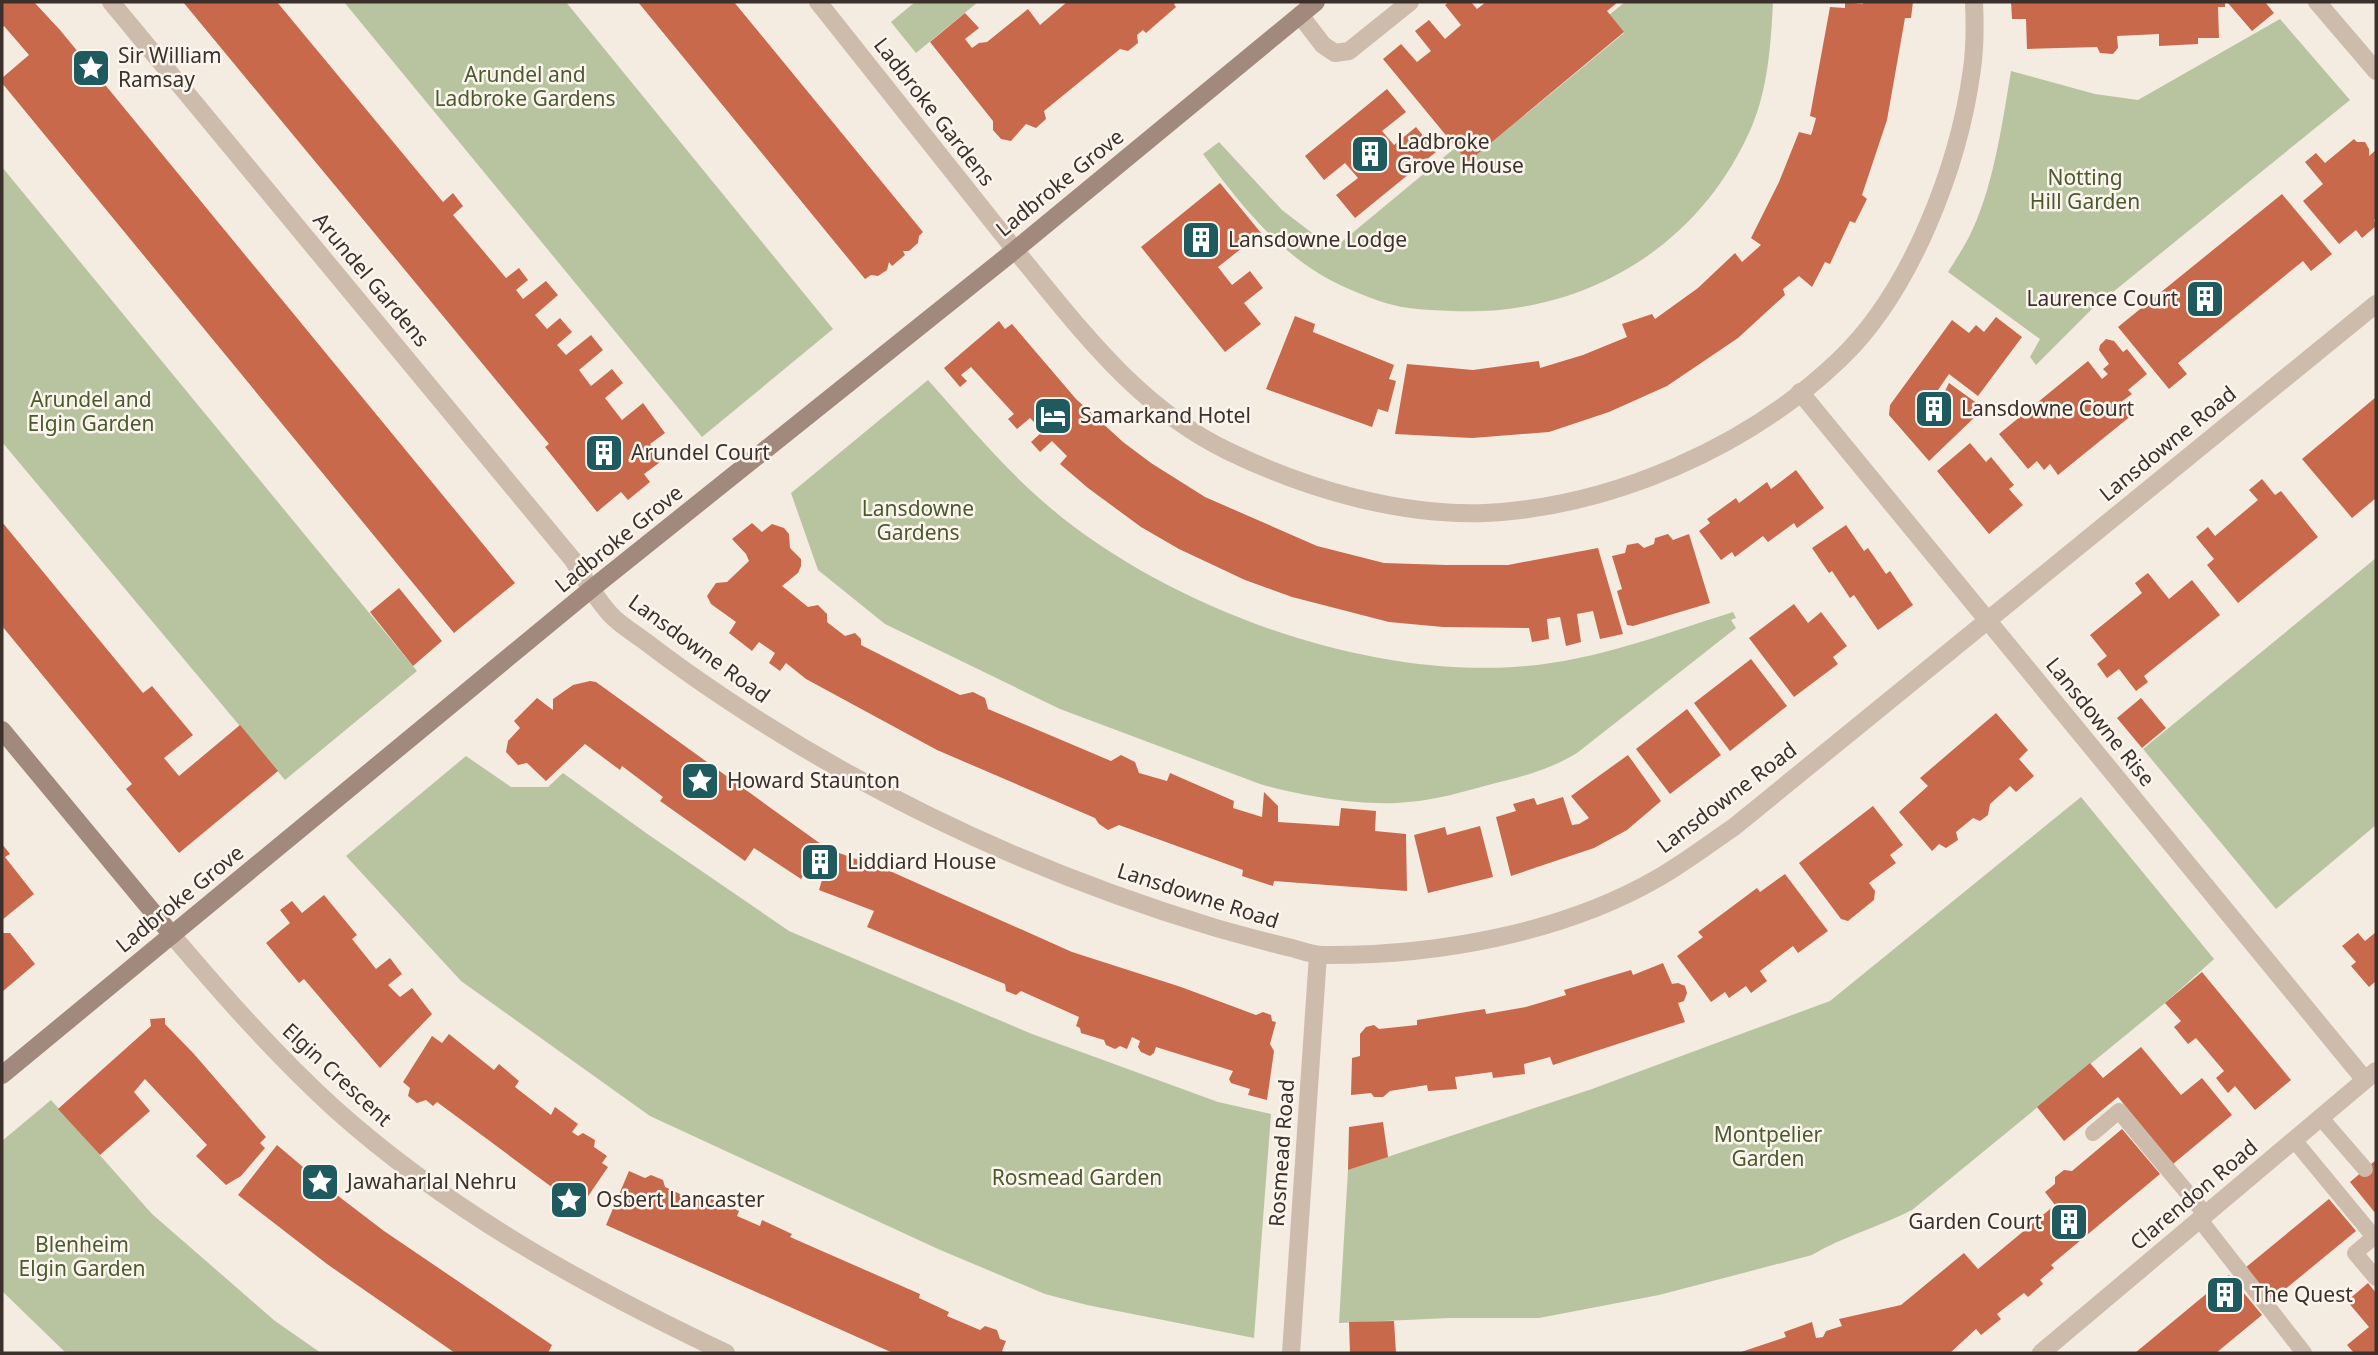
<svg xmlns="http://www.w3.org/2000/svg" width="2378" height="1355" font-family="'Noto Sans',sans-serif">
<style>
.green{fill:#b8c4a0}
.building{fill:#c8694b}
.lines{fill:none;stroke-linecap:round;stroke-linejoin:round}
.service{stroke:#cdbbac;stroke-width:16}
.minor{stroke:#cdbbac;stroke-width:18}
.tertiary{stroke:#cdbbac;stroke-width:18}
.secondary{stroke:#a18a7d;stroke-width:18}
.labels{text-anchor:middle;stroke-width:5;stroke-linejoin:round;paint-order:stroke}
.poi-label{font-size:21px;fill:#3b302b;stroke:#fbf5ee;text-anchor:start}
.park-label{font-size:21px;fill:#4a5a2e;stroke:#fbf5ee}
.street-label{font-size:21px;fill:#3b302b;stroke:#fbf5ee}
</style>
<rect width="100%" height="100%" fill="#f4ebe1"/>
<g class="green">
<polygon points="344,2 566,2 833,329 702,437"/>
<polygon points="915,2 978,2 916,53 891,22"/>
<path d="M1625 2H1773C1771 43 1768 88 1752 126 1700 248 1582 317 1452 311 1438 310 1423 310 1409 308 1390 306 1367 297 1349 289 1286 263 1242 207 1203 154L1219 142 1282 210 1333 249 1456 147 1468 162 1624 33 1609 15Z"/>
<path d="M2280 19 2350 100 2092 309 2036 365 2030 357 2040 339 1948 272C1955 261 1962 250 1968 239 1993 191 2002 125 2011 71L2095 94 2138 100Z"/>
<polygon points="2,167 417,671 285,780 2,442"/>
<path d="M928 380C961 417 993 455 1029 489 1147 600 1351 677 1513 667 1589 663 1661 635 1733 612L1736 618 1731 620 1736 628 1577 753C1551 769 1522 777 1492 784 1465 791 1437 800 1408 802 1365 807 1301 796 1260 784L1060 709 885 624 818 570 791 493Z"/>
<polygon points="2376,558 2376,825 2276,909 2143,749"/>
<polygon points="466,756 511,787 548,787 563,773 646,833 789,931 1032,1034 1218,1102 1271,1114 1254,1338 1087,1305 1045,1294 938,1249 650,1116 461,981 346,856"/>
<path d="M2081 797 2214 959 2165 1003 1912 1210C1879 1227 1844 1236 1812 1255L1659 1295 1539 1318H1450L1339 1323 1348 1170 1592 1089 1830 1001Z"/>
<polygon points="51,1100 152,1214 275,1321 321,1353 66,1353 2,1291 2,1141"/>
</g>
<g class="building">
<polygon points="2,2 34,2 60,30 515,583 454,633 2,83 2,78 29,55 4,26 2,28"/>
<polygon points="183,2 277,2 443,202 453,193 463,206 453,215 506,278 519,268 528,280 516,290 523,299 546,281 558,295 535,315 547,329 560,318 572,332 557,345 566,355 591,335 603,350 579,370 591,386 612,369 623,383 605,398 622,420 643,403 665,433 650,444 663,460 644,474 650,482 628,500 621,492 597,512 545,447 549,444"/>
<polygon points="638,2 734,2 923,232 919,236 918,243 909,251 903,251 905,255 892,266 889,262 887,270 878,276 871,275 865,279"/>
<polygon points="1067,2 1177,2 1174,4 1176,7 1146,33 1143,30 1137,35 1138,43 1128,51 1120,49 1044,111 1046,119 1036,128 1026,124 1011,141 1001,139 993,130 993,121 930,42 965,13 979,28 965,39 972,48 979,43 987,42 1028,9 1040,25"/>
<polygon points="1449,2 1471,2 1477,9 1486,2 1618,2 1607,11 1624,32 1468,162 1383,59 1401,44 1417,62 1431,51 1415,31 1429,20 1445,39 1461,25 1445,5"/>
<polygon points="1845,2 1863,4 1863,2 1913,2 1911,18 1905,18 1887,120 1862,195 1867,199 1855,223 1850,221 1830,264 1825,262 1812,287 1799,276 1783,289 1785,295 1738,338 1667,386 1609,412 1549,432 1472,438 1395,434 1407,364 1473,370 1539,361 1540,368 1583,355 1627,337 1622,324 1652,314 1655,319 1698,288 1735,253 1742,262 1761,245 1751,238 1779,182 1799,132 1811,135 1813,129 1816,118 1810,116 1830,7 1845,8"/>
<polygon points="2011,2 2225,2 2225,7 2218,7 2219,38 2198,38 2198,44 2159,46 2159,34 2117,36 2118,48 2113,54 2100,53 2097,47 2027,49 2026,19 2012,19"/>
<polygon points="2227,2 2265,2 2274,13 2252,31"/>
<polygon points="1387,89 1406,112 1382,131 1394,145 1416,127 1436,152 1355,218 1336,195 1358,178 1345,163 1324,180 1305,156"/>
<polygon points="2354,139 2357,142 2365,142 2369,149 2369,156 2376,150 2376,218 2374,220 2376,226 2362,238 2356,230 2339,244 2303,201 2323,184 2305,162 2316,153 2325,163"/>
<polygon points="1220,183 1261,233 1218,267 1232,285 1250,271 1263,288 1244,303 1261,324 1225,352 1141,247"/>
<polygon points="2282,194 2332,254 2311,271 2303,261 2178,363 2187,374 2169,389 2118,327"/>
<polygon points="1295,316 1315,324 1313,332 1394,365 1389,379 1396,381 1388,412 1378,409 1372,427 1266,389"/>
<polygon points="1996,317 2022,337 1978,396 1949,374 1938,390 1944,393 1949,383 1978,404 1978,414 1929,461 1889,415 1890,405 1952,320 1969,333 1976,325 1984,332"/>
<polygon points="999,321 1005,329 1012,324 1076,399 1123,442 1151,463 1205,497 1317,546 1384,563 1446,565 1508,565 1598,548 1623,634 1600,639 1593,611 1577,614 1581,642 1566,646 1560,617 1547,619 1549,639 1532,642 1529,628 1443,627 1389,622 1292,597 1245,580 1179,549 1141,527 1088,488 1060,464 1067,456 1052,441 1040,452 1031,442 1043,431 1030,418 1017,429 1008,419 1014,414 971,367 961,375 967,381 960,387 944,368"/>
<polygon points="2106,339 2114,341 2123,352 2127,349 2147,374 2128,390 2132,394 2121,402 2132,415 2058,475 2050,464 2044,470 2037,461 2028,469 1999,434 2088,361 2102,379 2108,374 2103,369 2109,364 2099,350 2100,345"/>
<polygon points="2376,397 2376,498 2352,518 2302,459"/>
<polygon points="1970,443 1986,462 1991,457 2014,485 2009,489 2023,505 1989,534 1937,471"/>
<polygon points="1796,470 1824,508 1797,528 1794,523 1768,542 1763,536 1735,557 1732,552 1721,560 1699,531 1710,523 1707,519 1736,498 1739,503 1767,482 1771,489"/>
<polygon points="2262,479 2275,495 2281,491 2318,537 2238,603 2207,565 2214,559 2196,537 2208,527 2215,536 2258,500 2249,490"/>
<polygon points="2,522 143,693 152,686 193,735 164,758 179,776 240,725 278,771 179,853 126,789 132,784 2,626"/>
<polygon points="752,523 762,532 772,524 784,528 789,534 790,548 801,559 801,566 798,573 782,586 808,607 818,605 827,614 827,622 845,636 855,633 861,639 861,645 960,695 973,692 985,698 988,709 1111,761 1121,755 1135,762 1139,773 1167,781 1170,773 1234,801 1233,808 1262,817 1264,792 1278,806 1278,822 1339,826 1341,808 1376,811 1375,831 1406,834 1407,891 1274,881 1273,886 1242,876 1243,870 1119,825 1108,830 1099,824 1095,818 937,750 806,679 786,663 780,671 769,663 775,653 759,642 752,651 729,633 736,622 711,604 707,596 716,583 727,582 749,561 746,554 732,539"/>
<polygon points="1846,525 1864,551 1868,548 1886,574 1890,571 1913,605 1878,630 1854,595 1850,598 1832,571 1829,573 1812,548"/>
<polygon points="1668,534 1673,540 1689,534 1710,603 1633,626 1627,625 1617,591 1622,589 1612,556 1625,553 1627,545 1638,543 1644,548 1654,544 1655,538"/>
<polygon points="2148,573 2169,599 2192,580 2220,615 2144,676 2148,682 2136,691 2119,669 2107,678 2097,664 2107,656 2090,635 2142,593 2135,583"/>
<polygon points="399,588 442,641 413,666 370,612"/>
<polygon points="1794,604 1808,623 1821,612 1847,646 1833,657 1838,664 1794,697 1749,638"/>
<polygon points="1751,659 1787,706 1730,751 1694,703"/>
<polygon points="590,681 596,682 818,842 839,853 892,872 1072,952 1181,987 1256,1015 1263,1012 1271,1015 1272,1021 1276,1022 1270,1044 1274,1051 1267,1100 1248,1095 1250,1089 1231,1083 1229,1079 1233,1071 1156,1047 1154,1053 1150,1056 1141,1052 1138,1047 1140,1041 1132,1037 1127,1049 1120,1046 1115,1049 1106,1045 1104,1040 1081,1033 1080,1028 1076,1026 1079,1017 1021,991 1016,995 1006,991 1005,984 867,927 874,911 819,890 822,880 806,872 801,879 754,848 745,861 660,801 663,797 622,766 620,770 585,744 546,781 527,763 518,765 506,752 508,741 520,728 514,721 537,698 553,710 553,699 573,685"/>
<polygon points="2141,698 2166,728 2142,748 2117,718"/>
<polygon points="1687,709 1721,755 1670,794 1636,749"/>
<polygon points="1996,713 2028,750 2019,759 2034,776 2016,792 2010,786 1990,804 1988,815 1980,821 1973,818 1956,832 1958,840 1946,848 1939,844 1932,851 1899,812 1928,786 1920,778"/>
<polygon points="1628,755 1661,801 1627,830 1594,848 1511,876 1496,817 1516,811 1513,804 1534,798 1537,805 1563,797 1572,825 1579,824 1589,818 1571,796"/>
<polygon points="1873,806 1903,845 1890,855 1896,863 1869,883 1875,891 1874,900 1848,921 1841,919 1799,863"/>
<polygon points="1480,826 1493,877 1428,893 1414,835 1445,827 1447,835"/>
<polygon points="2,844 10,854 5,857 34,894 2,920"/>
<polygon points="1785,874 1828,931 1798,953 1793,946 1760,971 1767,981 1751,993 1746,986 1729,998 1725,992 1711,1002 1677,956 1703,937 1698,932 1757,888 1760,892"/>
<polygon points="324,895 357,935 352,939 376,969 390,958 402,974 388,985 400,997 412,988 432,1014 380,1068 304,979 299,983 266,943 290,923 280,910 292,901 302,913"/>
<polygon points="2376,932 2376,984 2375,982 2369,987 2351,966 2356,962 2342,946 2358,933 2365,941"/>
<polygon points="2,933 10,933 35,964 2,992"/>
<polygon points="1663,963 1672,984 1678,983 1685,986 1687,993 1684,1001 1678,1003 1685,1022 1553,1065 1550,1057 1524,1064 1525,1074 1493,1078 1492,1072 1455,1077 1457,1089 1428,1091 1427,1085 1390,1091 1383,1097 1374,1097 1371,1093 1351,1095 1352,1058 1360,1056 1360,1034 1366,1027 1374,1025 1379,1029 1417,1025 1417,1020 1485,1009 1486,1014 1526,1007 1566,995 1564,990 1631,970 1633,975"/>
<polygon points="2202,972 2291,1080 2255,1110 2235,1086 2228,1093 2216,1078 2224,1071 2196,1038 2188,1044 2174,1027 2181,1021 2165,1003"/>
<polygon points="165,1018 165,1024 194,1054 266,1137 260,1143 265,1148 241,1176 226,1185 196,1156 207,1145 145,1079 134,1092 150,1111 100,1155 58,1109 151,1026 150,1019"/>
<polygon points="449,1034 494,1070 499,1064 519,1081 515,1087 551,1115 555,1107 578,1124 572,1132 578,1136 583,1133 595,1140 594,1147 607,1156 602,1163 608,1167 580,1208 437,1102 433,1106 426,1100 417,1103 408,1096 410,1088 403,1082 432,1036 442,1043"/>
<polygon points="2141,1047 2181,1095 2202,1078 2232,1115 2173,1164 2118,1097 2064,1141 2037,1107 2090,1063 2103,1078"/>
<polygon points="1383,1122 1388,1157 1348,1170 1349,1127"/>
<polygon points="2122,1129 2160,1174 2051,1265 2054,1268 2040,1280 2043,1284 2028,1297 2024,1293 1997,1314 2001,1319 1981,1335 1976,1329 1950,1353 1738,1353 1786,1337 1784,1332 1812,1322 1816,1338 1823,1337 1826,1331 1842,1326 1839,1319 1901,1305 1964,1253 1978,1269 2055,1205 2045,1192 2055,1184 2055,1177 2064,1170 2072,1171"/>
<polygon points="277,1145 329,1189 384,1231 552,1345 548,1353 455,1353 327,1264 238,1195"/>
<polygon points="2376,1160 2376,1214 2350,1182"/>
<polygon points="629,1171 645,1178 651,1175 663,1180 665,1187 697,1202 701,1194 739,1211 737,1216 760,1226 762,1220 792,1234 790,1237 920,1294 919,1298 949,1312 947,1316 980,1330 985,1326 997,1330 1000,1339 1006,1341 1002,1351 1006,1353 893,1353 606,1225"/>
<polygon points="2329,1199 2356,1231 2272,1300 2245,1268"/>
<polygon points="2229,1275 2262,1315 2216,1353 2135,1353"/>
<polygon points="2368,1283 2376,1293 2376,1353 2354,1353 2347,1345 2369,1327 2347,1301"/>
<polygon points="1394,1321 1396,1353 1350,1353 1349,1322"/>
</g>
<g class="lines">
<g class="service">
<polyline points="2321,1118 2365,1169"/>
<polyline points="2093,1133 2119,1111 2206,1215"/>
<polyline points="2294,1140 2374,1237 2355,1253 2376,1278"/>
<polyline points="2200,1220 2304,1353"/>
</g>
<g class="minor">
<path d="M111 2 573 560C584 579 595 597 610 614 620 625 634 633 646 642 672 662 699 681 726 699 876 799 1043 876 1216 928 1241 935 1266 942 1292 948 1302 951 1313 955 1324 955 1434 956 1561 934 1658 878 1684 863 1709 844 1734 827L2376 304"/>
<polyline points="2317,2 2376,71"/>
<polyline points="1300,15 1323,45 1335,53 1349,51 1410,2"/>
<path d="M1015 250C1078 326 1137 408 1230 452 1307 489 1399 516 1485 513 1611 507 1747 448 1839 360 1911 292 1959 166 1972 69 1975 48 1975 24 1974 2"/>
<polyline points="1800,392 2365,1080"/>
<path d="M172 935C223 995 276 1055 335 1109 450 1212 587 1287 726 1353"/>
<polyline points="1291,1353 1318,955"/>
<polyline points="2041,1353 2376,1071"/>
</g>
<polyline class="tertiary" points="818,2 1015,250"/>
<g class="secondary">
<polyline points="2,730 172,935"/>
<polyline points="2,1075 590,590 1015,250 1316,2"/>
</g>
</g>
<defs>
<symbol id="sight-square" viewBox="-11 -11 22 22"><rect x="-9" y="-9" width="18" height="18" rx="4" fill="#1f5a5e" stroke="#fbf5ee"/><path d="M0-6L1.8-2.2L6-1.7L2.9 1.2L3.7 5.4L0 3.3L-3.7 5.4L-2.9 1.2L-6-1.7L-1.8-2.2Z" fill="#fff"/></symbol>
<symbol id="building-square" viewBox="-11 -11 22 22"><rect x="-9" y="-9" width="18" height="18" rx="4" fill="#1f5a5e" stroke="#fbf5ee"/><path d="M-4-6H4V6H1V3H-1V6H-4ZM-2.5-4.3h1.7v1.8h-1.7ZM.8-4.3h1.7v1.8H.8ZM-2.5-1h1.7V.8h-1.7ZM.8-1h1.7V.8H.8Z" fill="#fff"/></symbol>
<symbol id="hotel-square" viewBox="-11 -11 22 22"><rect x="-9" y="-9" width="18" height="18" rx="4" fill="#1f5a5e" stroke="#fbf5ee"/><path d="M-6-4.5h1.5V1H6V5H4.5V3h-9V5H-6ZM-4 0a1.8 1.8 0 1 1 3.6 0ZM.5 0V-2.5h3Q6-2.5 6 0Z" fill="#fff"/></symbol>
</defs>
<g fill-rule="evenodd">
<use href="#sight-square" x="69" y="46" width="44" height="44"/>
<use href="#building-square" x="1348" y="132" width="44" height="44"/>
<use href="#building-square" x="1179" y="218" width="44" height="44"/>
<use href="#building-square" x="2183" y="277" width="44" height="44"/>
<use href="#building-square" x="1912" y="387" width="44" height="44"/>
<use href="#hotel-square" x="1031" y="394" width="44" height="44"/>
<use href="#building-square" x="582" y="431" width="44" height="44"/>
<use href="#sight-square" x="678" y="759" width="44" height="44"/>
<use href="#building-square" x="798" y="840" width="44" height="44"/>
<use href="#sight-square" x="298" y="1160" width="44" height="44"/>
<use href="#sight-square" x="547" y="1178" width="44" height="44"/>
<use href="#building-square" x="2047" y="1200" width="44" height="44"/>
<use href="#building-square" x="2203" y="1273" width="44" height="44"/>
</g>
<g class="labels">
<g class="poi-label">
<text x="118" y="63">Sir William<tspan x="118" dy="24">Ramsay</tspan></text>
<text x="1397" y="149">Ladbroke<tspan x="1397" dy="24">Grove House</tspan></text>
<text x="1228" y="247">Lansdowne Lodge</text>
<text x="2178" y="306" text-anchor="end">Laurence Court</text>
<text x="1961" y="416">Lansdowne Court</text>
<text x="1080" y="423">Samarkand Hotel</text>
<text x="631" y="460">Arundel Court</text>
<text x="727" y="788">Howard Staunton</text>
<text x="847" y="869">Liddiard House</text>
<text x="347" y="1189">Jawaharlal Nehru</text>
<text x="596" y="1207">Osbert Lancaster</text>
<text x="2042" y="1229" text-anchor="end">Garden Court</text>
<text x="2252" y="1302">The Quest</text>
</g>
<g class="park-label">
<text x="525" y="82">Arundel and<tspan x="525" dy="24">Ladbroke Gardens</tspan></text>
<text x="2085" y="185">Notting<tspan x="2085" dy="24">Hill Garden</tspan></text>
<text x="91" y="407">Arundel and<tspan x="91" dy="24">Elgin Garden</tspan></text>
<text x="918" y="516">Lansdowne<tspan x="918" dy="24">Gardens</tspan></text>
<text x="1768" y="1142">Montpelier<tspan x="1768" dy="24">Garden</tspan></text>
<text x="1077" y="1185">Rosmead Garden</text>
<text x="82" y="1252">Blenheim<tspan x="82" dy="24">Elgin Garden</tspan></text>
</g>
<g class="street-label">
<text transform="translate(934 112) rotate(52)" y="7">Ladbroke Gardens</text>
<text transform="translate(1060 183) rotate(-39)" y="7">Ladbroke Grove</text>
<text transform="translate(371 280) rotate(50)" y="7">Arundel Gardens</text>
<text transform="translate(2168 444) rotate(-39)" y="7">Lansdowne Road</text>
<text transform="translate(619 539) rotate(-39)" y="7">Ladbroke Grove</text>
<text transform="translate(699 649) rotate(36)" y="7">Lansdowne Road</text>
<text transform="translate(2100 722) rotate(51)" y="7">Lansdowne Rise</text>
<text transform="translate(1727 798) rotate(-37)" y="7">Lansdowne Road</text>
<text transform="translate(1198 896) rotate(18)" y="7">Lansdowne Road</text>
<text transform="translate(180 899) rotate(-39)" y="7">Ladbroke Grove</text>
<text transform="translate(337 1075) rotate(43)" y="7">Elgin Crescent</text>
<text transform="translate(1282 1153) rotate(-86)" y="7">Rosmead Road</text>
<text transform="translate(2194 1195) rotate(-40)" y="7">Clarendon Road</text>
</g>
</g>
<rect width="2378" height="1355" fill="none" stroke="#3b302b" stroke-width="7"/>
</svg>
